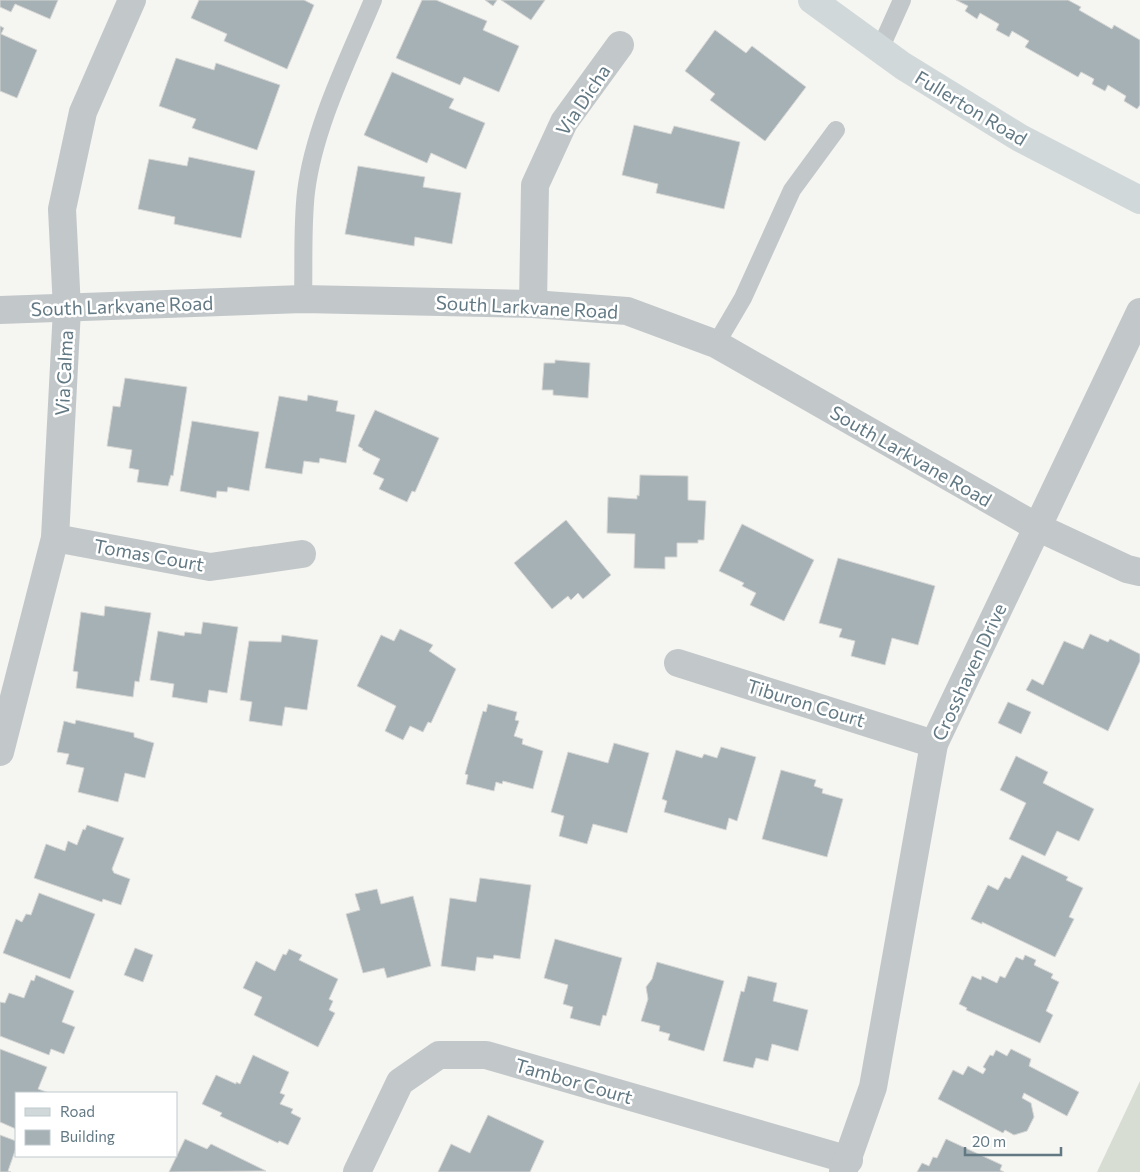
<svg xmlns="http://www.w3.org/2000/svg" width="1140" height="1172" font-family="Commissioner,sans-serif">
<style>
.green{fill:#d7ddd2}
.building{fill:#a6b1b5;stroke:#d6d6d4}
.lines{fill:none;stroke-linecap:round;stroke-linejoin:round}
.lane{stroke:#c2c7c9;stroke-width:18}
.street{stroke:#c2c7c9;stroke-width:28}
.primary{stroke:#d0d8da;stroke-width:28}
.labels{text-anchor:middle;stroke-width:5;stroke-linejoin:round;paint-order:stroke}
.street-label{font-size:19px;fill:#627984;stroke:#fff}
</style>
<rect width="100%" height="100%" fill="#f5f5f1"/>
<polygon class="green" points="1140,1081 1140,1172 1097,1172"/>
<g class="building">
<polygon points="0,0 58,0 50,19 15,4 11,12 0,7"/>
<polygon points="199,0 304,0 314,5 287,69 224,41 227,34 191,18"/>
<polygon points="422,0 436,0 487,21 483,30 519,46 499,92 464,77 460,85 396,58"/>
<polygon points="485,0 497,0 493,6"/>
<polygon points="501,0 545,0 531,20"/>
<polygon points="956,0 1068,0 1081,7 1079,10 1112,29 1114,25 1140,40 1140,105 1137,109 1124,101 1126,96 1108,85 1105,91 1092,84 1094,79 1081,72 1078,77 1025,47 1029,41 1012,31 1009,37 996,30 999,24 980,13 977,19 965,11 968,6"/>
<polygon points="0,26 4,28 1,34 37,50 17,98 0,91"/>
<polygon points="715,30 746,53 752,46 806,87 765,141 710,100 715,94 685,71"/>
<polygon points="176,58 214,70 216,63 280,85 257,150 192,128 196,119 159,106"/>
<polygon points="392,72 454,99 449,108 485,123 466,169 431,153 427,163 364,135"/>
<polygon points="634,125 671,134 674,126 740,142 724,209 656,193 658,184 622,175"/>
<polygon points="189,157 255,171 241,238 174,224 175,217 138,209 149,159 187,166"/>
<polygon points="358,166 425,177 423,187 461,193 452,244 415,237 414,246 345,234"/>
<polygon points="555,360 590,363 588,398 553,395 553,390 542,390 544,363 555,363"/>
<polygon points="125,378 187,387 173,476 171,475 168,486 137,482 139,470 129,468 132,450 107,446 113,406 120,407"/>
<polygon points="308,395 338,401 336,411 355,415 346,463 320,458 319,463 304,461 302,474 265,468 279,396 307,401"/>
<polygon points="375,410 439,438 415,492 412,491 407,502 379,489 384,479 373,474 380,459 362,450 363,449 358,446"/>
<polygon points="192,421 259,432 249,491 228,487 227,492 217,491 216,498 180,491"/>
<polygon points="640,475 688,476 688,500 706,501 704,540 698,540 698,543 677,543 677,557 665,557 665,569 634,568 635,534 607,533 608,497 637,499 637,495 639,496"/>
<polygon points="566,520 611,575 583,599 578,593 571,600 568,596 552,609 514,563"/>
<polygon points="742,524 814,560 784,621 750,605 756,593 742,586 744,583 719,571"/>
<polygon points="838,558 935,586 918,645 892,638 885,665 851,656 855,641 839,637 842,629 819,623"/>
<polygon points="105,606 151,613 139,682 135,681 133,697 76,688 78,672 73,671 81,612 104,616"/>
<polygon points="203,622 238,627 227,693 209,690 207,703 172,697 174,684 150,680 158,631 184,636 185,632 201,634"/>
<polygon points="400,629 433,645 429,651 456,669 431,723 428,722 423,732 410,726 403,740 385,731 396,706 357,686 381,635 394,641"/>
<polygon points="1090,634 1108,642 1110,639 1140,654 1140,661 1108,731 1026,690 1032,679 1043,685 1064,641 1083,649"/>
<polygon points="282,635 318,640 307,710 285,707 282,726 249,721 252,702 240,700 249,641 281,642"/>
<polygon points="1008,702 1031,712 1021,734 998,723"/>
<polygon points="488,704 517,712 515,720 519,721 514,736 523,739 522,744 543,751 533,789 503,781 502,784 496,782 494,791 466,784 468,775 465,774 483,711 486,712"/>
<polygon points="76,720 134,733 134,737 154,743 145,778 125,773 118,802 78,792 84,768 66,764 69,754 57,752 64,721 75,724"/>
<polygon points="614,743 649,753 627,833 593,824 587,844 559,836 564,816 551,812 568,752 608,763"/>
<polygon points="721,747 756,757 737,821 729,818 726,830 664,812 667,801 662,799 676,750 702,758 704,754 717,758"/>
<polygon points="1016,756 1048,772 1043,783 1094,809 1079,841 1057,831 1045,856 1009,839 1026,803 1000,790"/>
<polygon points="781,770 816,780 814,786 823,789 822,793 843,799 827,857 762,839"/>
<polygon points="87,825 124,838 112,869 114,873 130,879 121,905 103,899 102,902 34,878 46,844 65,851 68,841 77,845 83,829 85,830"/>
<polygon points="1022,855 1068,877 1066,880 1083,888 1069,917 1074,919 1055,957 982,922 982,924 971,919 988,885 998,890 1005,877 1010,879"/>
<polygon points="480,878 531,885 520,959 494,955 493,959 477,957 475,971 441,966 450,898 476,902"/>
<polygon points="377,889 381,904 413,896 431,966 387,978 384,968 363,973 346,914 360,910 355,894"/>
<polygon points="39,893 95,914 70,979 3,953 16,919 22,922 26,914 31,915"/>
<polygon points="555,939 622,958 606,1016 603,1015 600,1026 570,1018 573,1007 563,1004 568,985 544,978"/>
<polygon points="135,948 153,955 143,982 124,975"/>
<polygon points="289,949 302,955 299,960 338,979 329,999 333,1001 329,1010 335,1013 318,1047 254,1015 262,997 243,988 256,961 275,971 283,954 286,955"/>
<polygon points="1025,955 1036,960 1034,965 1053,974 1051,978 1059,982 1046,1011 1053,1015 1040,1043 966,1010 967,1008 959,1004 972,976 981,980 982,976 997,983 1000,976 1005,978 1016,957 1023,960"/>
<polygon points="657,962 724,981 704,1051 668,1040 670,1034 659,1031 660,1026 641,1021 648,999 646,987 652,979"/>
<polygon points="36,975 74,991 62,1022 75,1027 64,1054 51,1049 49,1055 0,1036 0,1002 5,1003 9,993 24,998 31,980 34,981"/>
<polygon points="748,976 777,983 773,1001 808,1010 798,1051 772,1044 768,1061 756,1058 753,1068 723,1061 741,991 744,992"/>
<polygon points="0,1049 47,1067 38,1089 49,1093 16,1093 16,1129 0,1122"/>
<polygon points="1011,1049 1031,1059 1029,1066 1079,1092 1067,1116 1024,1093 1022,1098 1031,1103 1034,1117 1027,1131 1014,1135 1005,1130 1003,1133 938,1099 953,1070 963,1075 968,1066 983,1074 986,1069 983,1067 990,1055 993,1056 996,1050 1007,1056"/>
<polygon points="253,1055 289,1072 280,1093 285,1095 280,1104 293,1109 291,1113 301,1118 288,1145 279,1141 278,1143 220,1116 222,1113 202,1104 216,1075 236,1084 236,1082 240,1084"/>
<polygon points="488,1115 544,1141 530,1172 438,1172 451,1144 470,1153"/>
<polygon points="0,1135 16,1141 16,1148 8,1171 11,1172 0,1172"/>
<polygon points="185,1139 207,1149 211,1144 266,1171 169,1172"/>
<polygon points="946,1139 1002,1165 1000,1170 1004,1172 917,1172 922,1163 929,1166 933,1157 937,1158"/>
</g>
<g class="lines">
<g class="lane">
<polyline points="880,49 902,0"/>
<path d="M303 299C304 264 302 227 306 192 314 127 348 60 373 0"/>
<polyline points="716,344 743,298 792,190 836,130"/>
</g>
<g class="street">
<polyline points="533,304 535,185 564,122 620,45"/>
<polyline points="0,310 303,299 533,304 627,311 716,344 1037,527 1127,569 1140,572"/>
<polyline points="55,538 210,567 302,554"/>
<polyline points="678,663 934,744"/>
<polyline points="0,752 55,538 67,309 62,209 83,112 132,0"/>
<polyline points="357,1172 400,1082 439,1055 486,1055 849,1160"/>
<polyline points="843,1172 873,1087 934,744 1140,312"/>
</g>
<polyline class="primary" points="812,0 903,66 1020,138 1140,200"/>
</g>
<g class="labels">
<g class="street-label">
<text transform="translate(583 100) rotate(-56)" y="7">Via Dicha</text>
<text transform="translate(971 108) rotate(31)" y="7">Fullerton Road</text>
<text transform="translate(122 306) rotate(-2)" y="7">South Larkvane Road</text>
<text transform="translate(527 307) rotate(3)" y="7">South Larkvane Road</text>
<text transform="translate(64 373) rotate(-87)" y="7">Via Calma</text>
<text transform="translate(911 456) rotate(30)" y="7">South Larkvane Road</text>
<text transform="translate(149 555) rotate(10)" y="7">Tomas Court</text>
<text transform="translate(969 672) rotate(-65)" y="7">Crosshaven Drive</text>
<text transform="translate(806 703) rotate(17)" y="7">Tiburon Court</text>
<text transform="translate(574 1081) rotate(16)" y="7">Tambor Court</text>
</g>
</g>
<rect x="15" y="1092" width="162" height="65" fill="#ffffff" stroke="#c0c9ce"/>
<rect x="25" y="1108" width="25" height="8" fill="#d0d8da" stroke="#c0c9ce"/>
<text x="60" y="1117" font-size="15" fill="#627984">Road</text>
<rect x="25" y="1130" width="25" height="15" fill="#a6b1b5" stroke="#c0c9ce"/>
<text x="60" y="1142" font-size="15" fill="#627984">Building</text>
<path d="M965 1147v8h96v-8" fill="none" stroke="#627984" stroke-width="2.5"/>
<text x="972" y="1147" font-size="15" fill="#627984" stroke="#ffffff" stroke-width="4" paint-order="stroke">20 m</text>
</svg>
